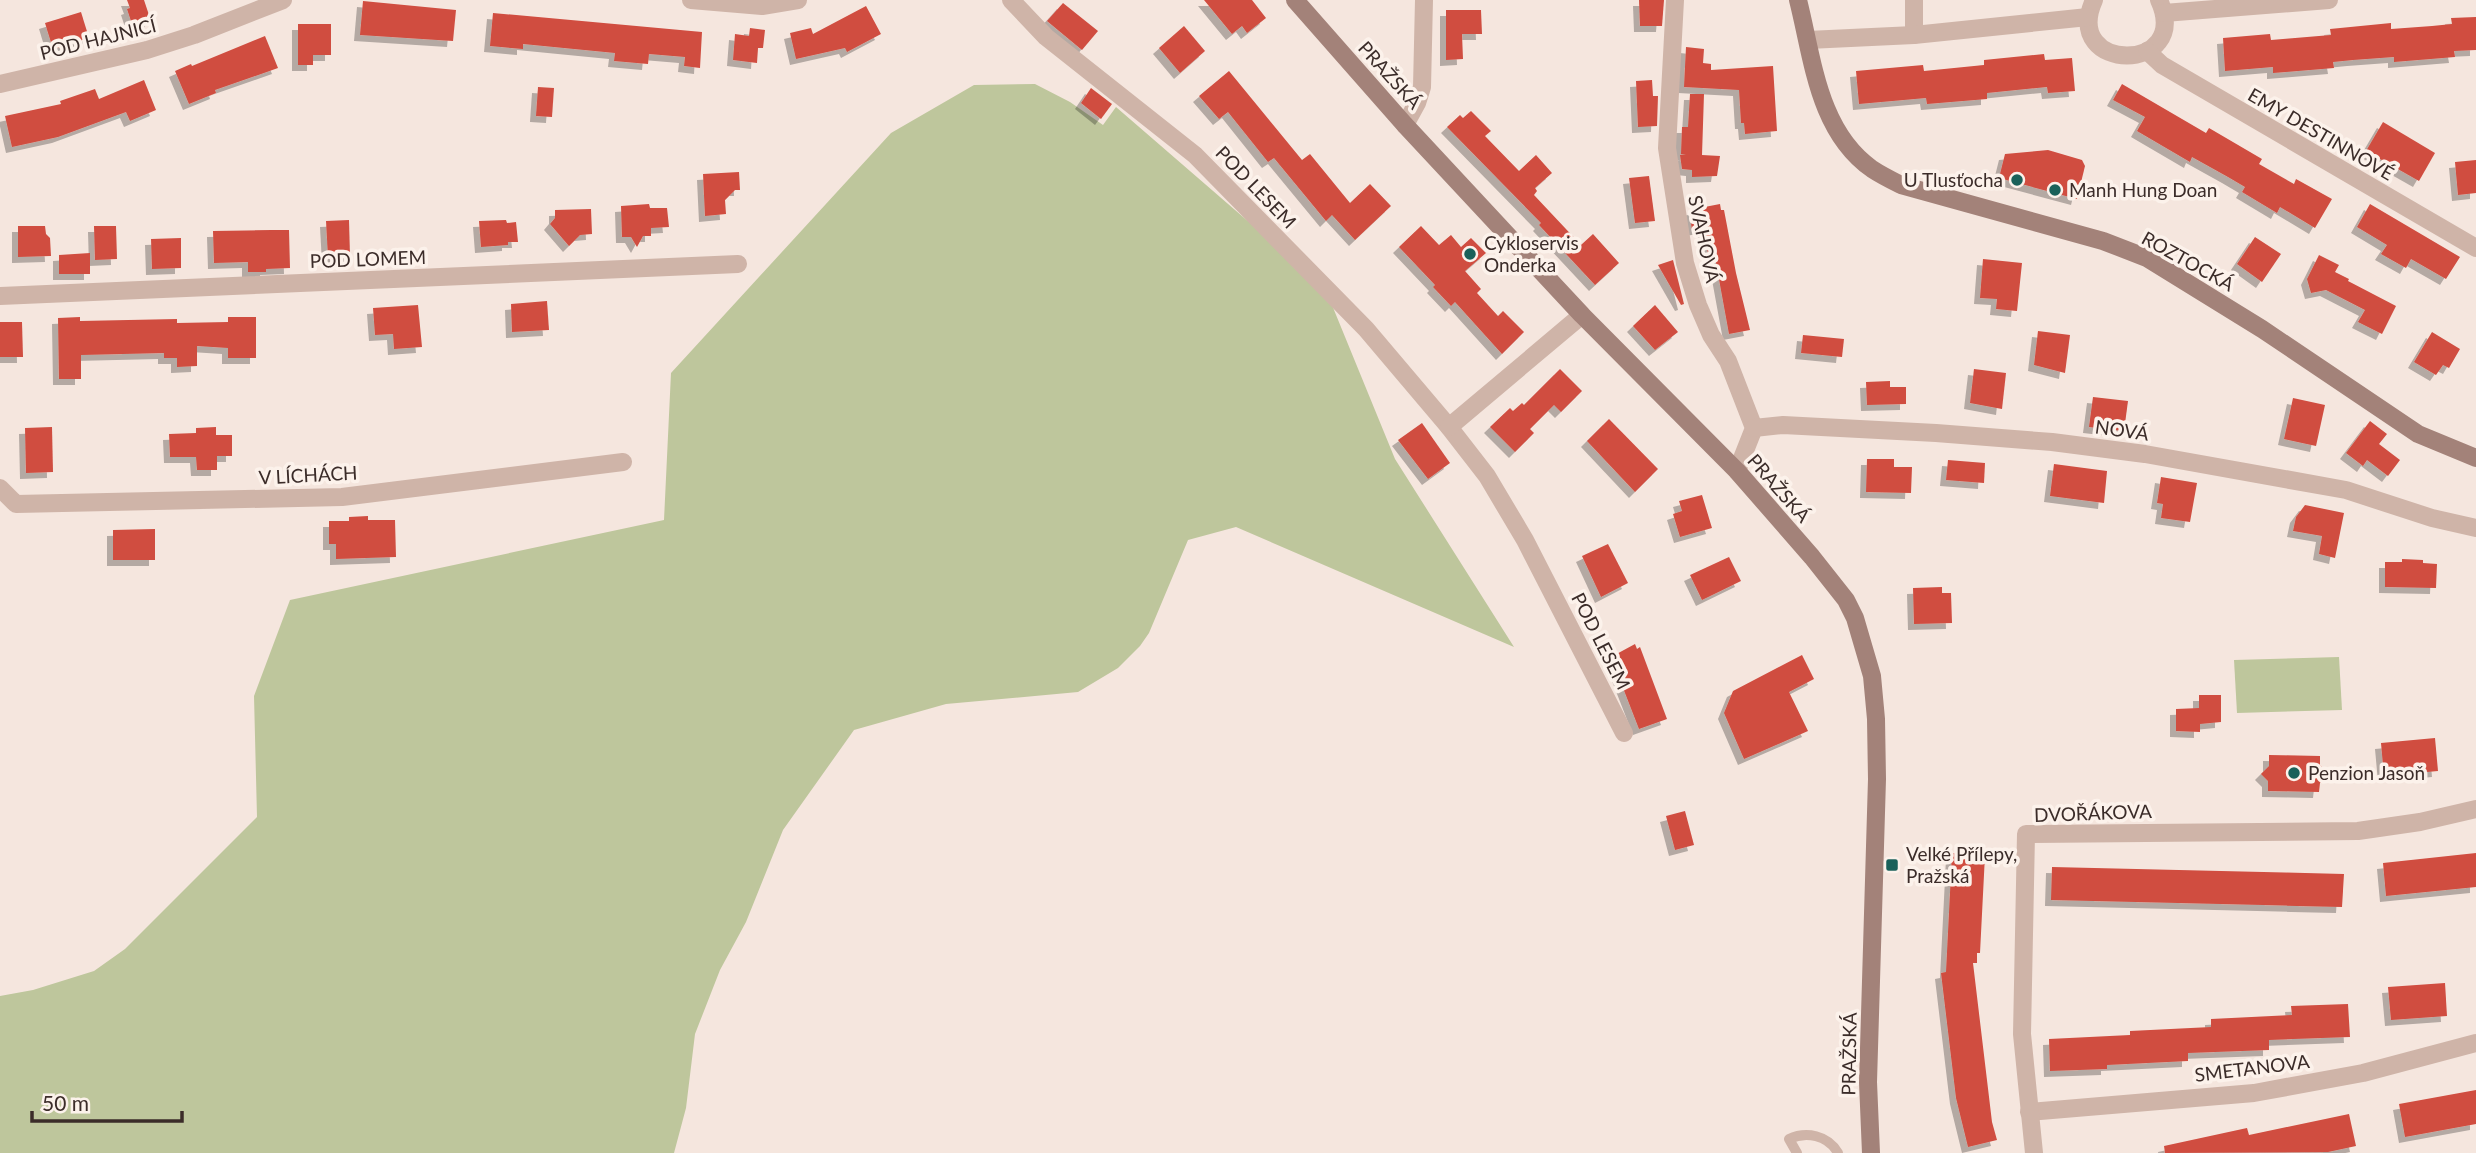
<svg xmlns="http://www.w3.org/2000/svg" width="2476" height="1153" font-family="Lato,sans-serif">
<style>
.green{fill:#bec69c}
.building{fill:#d04d40;filter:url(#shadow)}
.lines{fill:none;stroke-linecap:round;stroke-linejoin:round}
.lane{stroke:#cfb4a8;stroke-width:10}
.street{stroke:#cfb4a8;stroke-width:18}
.secondary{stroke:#a38279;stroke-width:18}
.poi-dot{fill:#1a615a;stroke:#fcf2eb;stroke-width:2.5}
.labels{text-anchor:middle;stroke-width:7;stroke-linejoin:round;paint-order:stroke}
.street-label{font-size:19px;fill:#3b2c29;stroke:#fcf2eb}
.poi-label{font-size:19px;fill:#3b2c29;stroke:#fcf2eb;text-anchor:start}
</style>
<defs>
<filter id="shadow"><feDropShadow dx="-6" dy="6" stdDeviation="0" flood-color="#0004"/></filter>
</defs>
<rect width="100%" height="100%" fill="#f5e6de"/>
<g class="green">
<polygon points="1035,84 1070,102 1103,125 1116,107 1325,288 1395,459 1514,647 1236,527 1188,540 1149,633 1140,646 1118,668 1078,692 946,704 854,730 783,830 746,922 720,970 695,1034 686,1108 674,1153 0,1153 0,996 33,990 94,971 125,949 257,817 254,696 290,600 664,520 671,373 891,133 974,85"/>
<polygon points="2339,657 2342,710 2237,713 2234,660"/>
</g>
<g class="building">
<polygon points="127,0 144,0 151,21 133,27 127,9 130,8"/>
<polygon points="1204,0 1252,0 1266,18 1247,33 1242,26 1232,34"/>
<polygon points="1639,0 1664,0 1662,26 1640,26"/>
<polygon points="363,1 456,10 453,41 360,35"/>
<polygon points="1063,3 1098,31 1082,50 1047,21"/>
<polygon points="866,6 881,34 847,52 845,48 796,59 790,33 811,28 813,34"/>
<polygon points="1446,10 1481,10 1482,34 1462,34 1463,59 1446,60"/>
<polygon points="81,12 89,38 53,49 45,23"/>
<polygon points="493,13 702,32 700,68 684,66 685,57 649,54 648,64 614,61 615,53 523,44 523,49 490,46"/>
<polygon points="2476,17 2476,50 2454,51 2455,57 2394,62 2394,57 2353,60 2333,62 2334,68 2273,73 2273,67 2225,71 2223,38 2270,34 2271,40 2331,35 2330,29 2391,23 2391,29 2432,26 2452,24 2451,18"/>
<polygon points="298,24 331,24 331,55 313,55 313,65 298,65"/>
<polygon points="1184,26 1205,51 1180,73 1159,48"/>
<polygon points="750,28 765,30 763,48 758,48 757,63 733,60 735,34 749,36"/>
<polygon points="265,36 278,68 215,90 216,93 189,104 175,71 191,64 192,66"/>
<polygon points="1686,47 1704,49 1703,63 1711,64 1711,70 1773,66 1777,131 1745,134 1744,123 1741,123 1739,90 1684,87"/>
<polygon points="2044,54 2045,60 2072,58 2075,91 2048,93 2047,87 1987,93 1987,99 1927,104 1926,98 1859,104 1856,71 1923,65 1924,71 1984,65 1984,60"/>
<polygon points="1229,71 1302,160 1310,154 1350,203 1370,184 1391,206 1355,240 1332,215 1326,221 1274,158 1268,162 1228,112 1219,119 1199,96"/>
<polygon points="144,80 156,110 130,121 126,112 58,137 12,147 5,116 61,104 60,101 95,89 99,99"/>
<polygon points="1652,80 1653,96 1658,96 1657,126 1638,127 1636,81"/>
<polygon points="2122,84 2206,133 2209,128 2262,159 2259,164 2294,184 2296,179 2332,199 2315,228 2280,207 2277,213 2242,192 2245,187 2228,177 2192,157 2190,162 2137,131 2145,117 2113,100"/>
<polygon points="538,87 554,88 552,117 536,116"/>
<polygon points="1091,88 1112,104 1101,119 1081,103"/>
<polygon points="1690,94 1704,94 1702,155 1720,156 1717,176 1692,177 1692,170 1682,169 1680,155 1686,154 1681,154 1682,127 1688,127"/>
<polygon points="1471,111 1491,131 1485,136 1519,171 1536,155 1552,173 1535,188 1537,191 1534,195 1581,245 1593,234 1619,263 1595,285 1539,225 1541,223 1447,127 1460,115 1463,118"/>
<polygon points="2383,122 2435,153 2419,181 2366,151"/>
<polygon points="2048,150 2082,160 2085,166 2077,199 1999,178 2005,154"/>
<polygon points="2476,160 2476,193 2458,195 2455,162"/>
<polygon points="739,172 740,190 735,190 725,200 726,214 705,216 703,174"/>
<polygon points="1649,176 1655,221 1635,223 1629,178"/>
<polygon points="649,204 650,208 667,208 669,227 651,228 651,236 643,236 637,247 631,237 622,237 621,206"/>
<polygon points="1720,204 1721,210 1724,210 1736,273 1750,330 1729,334 1714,252 1708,253 1703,228 1692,230 1689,210"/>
<polygon points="2370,204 2460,257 2446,279 2411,259 2406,268 2381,254 2387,245 2357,227"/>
<polygon points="591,209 592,234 580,235 569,246 550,224 555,218 555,210"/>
<polygon points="349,220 350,256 328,257 326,221"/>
<polygon points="506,220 507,223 516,222 518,242 508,242 508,245 481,247 479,221"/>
<polygon points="18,226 45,226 46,234 50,238 51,256 18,257"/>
<polygon points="94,226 116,226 117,259 95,260"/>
<polygon points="1421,226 1439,245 1451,235 1461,247 1471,238 1486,253 1465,271 1481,289 1477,293 1498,316 1503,311 1524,332 1502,354 1455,302 1451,306 1433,287 1435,285 1399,247"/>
<polygon points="272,230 289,230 290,268 266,269 266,272 248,272 248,262 214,263 213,231"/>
<polygon points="2255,237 2281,254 2262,282 2237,264"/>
<polygon points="181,238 181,268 152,269 151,239"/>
<polygon points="90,253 90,274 59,274 59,255"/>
<polygon points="2319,255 2339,265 2335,272 2349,279 2348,281 2396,306 2382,334 2358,322 2365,310 2326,290 2311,293 2307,279"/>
<polygon points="1983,259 2022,263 2017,311 1996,309 1997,299 1980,298"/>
<polygon points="1673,260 1684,304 1681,305 1658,265"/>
<polygon points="547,301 549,330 512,332 511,304"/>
<polygon points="418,305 422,347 394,349 393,334 375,335 373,308"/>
<polygon points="1655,305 1678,332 1655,350 1633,326"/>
<polygon points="80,317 80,321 177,319 177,323 228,322 228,317 256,317 256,358 228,358 228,348 197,346 197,366 177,367 177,358 164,358 164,353 81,355 81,379 59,379 58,318"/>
<polygon points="0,322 22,322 23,357 0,357"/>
<polygon points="2038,331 2070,335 2065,373 2034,365"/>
<polygon points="2432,332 2460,349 2449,368 2443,365 2436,375 2414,362"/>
<polygon points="1803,335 1844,339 1842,357 1801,353"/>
<polygon points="1560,369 1582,391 1561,412 1554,405 1530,429 1534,433 1515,452 1490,427 1510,408 1513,411 1522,403 1524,405"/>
<polygon points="1974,369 2006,373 2002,409 1970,403"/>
<polygon points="1890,381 1890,387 1906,387 1906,404 1867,405 1866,382"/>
<polygon points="2093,397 2128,401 2124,431 2089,427"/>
<polygon points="2293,398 2325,405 2316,446 2284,439"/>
<polygon points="1609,419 1658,469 1635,492 1587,441"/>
<polygon points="2370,421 2387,434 2379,444 2400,460 2388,476 2367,460 2363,466 2346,453"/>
<polygon points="1422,423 1450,463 1428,479 1398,440"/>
<polygon points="52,427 53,472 26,473 25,428"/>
<polygon points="216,427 216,435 232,435 232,456 217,456 217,470 197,470 196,457 170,457 169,434 196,433 196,428"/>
<polygon points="1867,459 1894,459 1894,467 1912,467 1911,493 1866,492"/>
<polygon points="1948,460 1985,463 1984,483 1946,480"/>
<polygon points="2054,464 2107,471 2104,503 2050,496"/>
<polygon points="2161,477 2197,483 2190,522 2161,518 2163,504 2157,503"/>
<polygon points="1702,495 1712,528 1680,537 1673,514 1682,511 1679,501"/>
<polygon points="2305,505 2344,513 2335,558 2319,554 2322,536 2293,531 2296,517"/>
<polygon points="368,516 368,520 395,520 396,557 336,559 336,544 329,544 329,521 349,521 349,517"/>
<polygon points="155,529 155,560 113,560 113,530"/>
<polygon points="1608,544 1628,583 1601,597 1582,556"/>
<polygon points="1729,557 1741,581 1702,600 1690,575"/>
<polygon points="2402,559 2423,560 2423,563 2437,564 2436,588 2385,587 2385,562 2402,562"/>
<polygon points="1942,587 1942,593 1951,593 1952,623 1914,624 1913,588"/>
<polygon points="1635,644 1637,649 1640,647 1667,719 1639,729 1611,657"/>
<polygon points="1802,655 1814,679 1789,692 1808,731 1744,759 1724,713 1733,691"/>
<polygon points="2199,695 2221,695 2221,722 2200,724 2200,732 2176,731 2176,709 2199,708"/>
<polygon points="2435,738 2438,771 2384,776 2381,743"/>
<polygon points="2269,755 2320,756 2320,765 2325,771 2326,777 2320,783 2319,792 2268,791 2268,781 2261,774 2269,766"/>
<polygon points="1685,811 1694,845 1675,850 1666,816"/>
<polygon points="1952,853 1985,855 1980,953 1977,953 1977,963 1973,963 1992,1122 1997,1140 1968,1147 1956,1098 1941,973 1946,972"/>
<polygon points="2476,853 2476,887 2386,896 2383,863"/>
<polygon points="2052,867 2344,874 2342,907 2051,900"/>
<polygon points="2445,983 2447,1016 2391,1020 2388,987"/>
<polygon points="2348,1004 2350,1037 2269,1040 2269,1050 2188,1053 2188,1061 2107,1065 2107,1069 2050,1071 2049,1039 2130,1035 2130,1031 2211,1027 2211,1019 2292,1015 2291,1006"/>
<polygon points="2476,1090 2476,1124 2405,1137 2399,1104"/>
<polygon points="2349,1114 2356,1146 2328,1152 2165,1153 2164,1146 2247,1128 2249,1135"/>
</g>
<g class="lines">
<path class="lane" d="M1797 1153 1789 1139C1806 1131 1828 1135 1838 1153"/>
<g class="street">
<polyline points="691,0 762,6 798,0"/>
<polyline points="1011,0 1046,37 1195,155 1366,329 1449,427 1487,476 1525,540 1624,733"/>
<polyline points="1675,0 1667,148 1685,263 1698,305 1711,335 1728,361 1754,428 1737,471"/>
<path d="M2094 0C2061 74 2193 74 2159 0"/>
<polyline points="2164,13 2329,0"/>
<polyline points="1914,35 1914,0"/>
<polyline points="1808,40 1914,35 2088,17"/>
<polyline points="2147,51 2162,65 2476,248"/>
<polyline points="0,84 147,50 194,35 283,0"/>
<polyline points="1405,125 1417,103 1422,87 1424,0"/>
<polyline points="0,296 738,264"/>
<polyline points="1449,427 1582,315"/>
<polyline points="1754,428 1783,425 1936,433 2052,442 2145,454 2346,490 2432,518 2476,528"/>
<polyline points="0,488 16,504 342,497 623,462"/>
<polyline points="2029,1112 2254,1093 2363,1073 2476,1043"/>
<polyline points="2034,1153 2022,1034 2026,834 2358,831 2420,822 2476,809"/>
</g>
<g class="secondary">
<polyline points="1295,0 1405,125 1582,315 1737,471 1812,557 1846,600 1855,618 1872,676 1876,719 1877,779 1868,1082 1871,1153"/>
<path d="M1798 0C1813 59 1818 131 1872 169 1881 175 1891 180 1901 185L2103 241 2147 258 2262 329 2418 434 2476 458"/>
</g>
</g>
<g class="poi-dot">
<circle cx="2017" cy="180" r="7"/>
<circle cx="2055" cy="190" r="7"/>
<circle cx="1470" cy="254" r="7"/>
<circle cx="2294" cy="773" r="7"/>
<rect x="1885" y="858" width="14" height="14" rx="3.5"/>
</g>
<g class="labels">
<g class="street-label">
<text transform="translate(98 39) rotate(-14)" y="7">POD HAJNICÍ</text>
<text transform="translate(1390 75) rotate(48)" y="7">PRAŽSKÁ</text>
<text transform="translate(2321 134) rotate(30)" y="7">EMY DESTINNOVÉ</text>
<text transform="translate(1256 187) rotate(46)" y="7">POD LESEM</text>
<text transform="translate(1704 239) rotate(78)" y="7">SVAHOVÁ</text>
<text transform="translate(368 259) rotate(-2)" y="7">POD LOMEM</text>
<text transform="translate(2188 261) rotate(29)" y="7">ROZTOCKÁ</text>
<text transform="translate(2122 430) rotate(8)" y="7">NOVÁ</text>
<text transform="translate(308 475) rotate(-3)" y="7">V LÍCHÁCH</text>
<text transform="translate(1779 488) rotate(49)" y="7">PRAŽSKÁ</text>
<text transform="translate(1601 641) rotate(63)" y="7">POD LESEM</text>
<text transform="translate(2093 813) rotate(-2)" y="7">DVOŘÁKOVA</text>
<text transform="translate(1849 1054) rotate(-89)" y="7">PRAŽSKÁ</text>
<text transform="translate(2252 1068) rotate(-7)" y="7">SMETANOVA</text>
</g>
<g class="poi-label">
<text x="2003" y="187" text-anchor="end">U Tlusťocha</text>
<text x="2069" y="197">Manh Hung Doan</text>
<text x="1484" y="250">Cykloservis<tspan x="1484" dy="22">Onderka</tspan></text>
<text x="2308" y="780">Penzion Jasoň</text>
<text x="1906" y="861">Velké Přílepy,<tspan x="1906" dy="22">Pražská</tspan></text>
</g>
</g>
<path d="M32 1111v10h150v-10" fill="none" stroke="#3b2c29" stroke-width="3.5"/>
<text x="42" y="1111" font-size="21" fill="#3b2c29" stroke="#fcf2eb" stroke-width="5" paint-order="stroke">50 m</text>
</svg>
